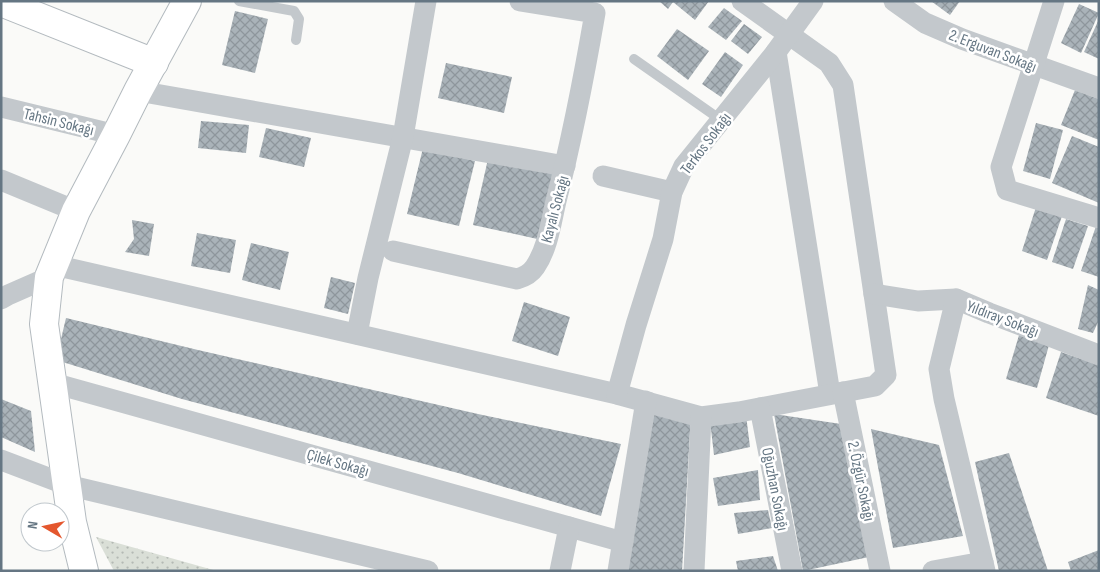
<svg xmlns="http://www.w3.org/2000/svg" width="1100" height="572" font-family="'Sofia Sans Condensed',sans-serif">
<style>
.green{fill:url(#green-dots)}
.building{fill:url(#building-cross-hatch)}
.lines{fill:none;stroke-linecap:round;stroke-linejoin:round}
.secondary-casing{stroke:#b3babf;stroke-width:30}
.lane{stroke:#c3c8cc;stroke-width:10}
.street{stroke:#c3c8cc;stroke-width:21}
.secondary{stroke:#fff;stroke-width:28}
.labels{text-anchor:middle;stroke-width:5;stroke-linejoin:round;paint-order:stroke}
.street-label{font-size:16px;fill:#657683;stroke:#fff}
</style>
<defs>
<pattern id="green-dots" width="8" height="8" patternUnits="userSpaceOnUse" patternTransform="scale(1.25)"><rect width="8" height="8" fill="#dadfd7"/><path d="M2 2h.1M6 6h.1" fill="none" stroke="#b4b9b4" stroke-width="1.8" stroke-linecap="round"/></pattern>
<pattern id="building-cross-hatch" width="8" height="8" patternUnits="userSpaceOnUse" patternTransform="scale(1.25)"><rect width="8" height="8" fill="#aab3b9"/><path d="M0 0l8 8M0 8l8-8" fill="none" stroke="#8e969c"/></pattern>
</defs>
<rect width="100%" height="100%" fill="#fafaf8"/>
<polygon class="green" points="96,537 217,571 114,571"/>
<g class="building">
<polygon points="659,1 709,1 695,20 673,2 668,9"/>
<polygon points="931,1 960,1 950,15"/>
<polygon points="1079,4 1099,13 1081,53 1061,43"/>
<polygon points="724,8 742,21 726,40 708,27"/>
<polygon points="235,11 268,19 255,73 222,65"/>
<polygon points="1099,19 1099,59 1084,52"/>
<polygon points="744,24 762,37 748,54 731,41"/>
<polygon points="677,29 709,51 688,80 657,56"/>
<polygon points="725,52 743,65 721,97 702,84"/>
<polygon points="446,63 512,77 504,113 438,98"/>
<polygon points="1075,90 1099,99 1099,140 1061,125"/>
<polygon points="201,121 249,125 246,153 198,148"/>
<polygon points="1036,123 1063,130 1050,179 1023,171"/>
<polygon points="266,128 311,138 304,167 259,157"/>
<polygon points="1072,136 1099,147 1099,203 1052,183"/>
<polygon points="423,148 475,161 459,226 407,214"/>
<polygon points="488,159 557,174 542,240 473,225"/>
<polygon points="1036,207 1062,216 1047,260 1022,251"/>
<polygon points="1066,219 1088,226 1073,269 1052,262"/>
<polygon points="132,220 154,224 149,256 125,252 134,239"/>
<polygon points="1096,226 1099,226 1099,277 1081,271"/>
<polygon points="197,233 236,240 230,273 191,266"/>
<polygon points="251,243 289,252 280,290 242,280"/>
<polygon points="331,277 355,283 348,314 324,308"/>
<polygon points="1088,285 1099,290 1099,320 1093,333 1078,329"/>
<polygon points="524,302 570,317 558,356 512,341"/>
<polygon points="66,318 198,350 478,414 621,444 601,516 458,473 182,399 56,360"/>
<polygon points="1022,325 1049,345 1037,388 1006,379"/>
<polygon points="1061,352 1099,365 1099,416 1046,398"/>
<polygon points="1,399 31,411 35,452 1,437"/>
<polygon points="659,404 691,414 682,571 625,571 637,455"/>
<polygon points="774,414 841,424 869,557 803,571"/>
<polygon points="746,415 750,447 714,455 710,421"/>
<polygon points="871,429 939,445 963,536 893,548"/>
<polygon points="1009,453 1048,571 999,571 975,462"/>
<polygon points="758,470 760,500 718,506 713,478"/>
<polygon points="768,510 772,528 738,534 734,513"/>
<polygon points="1099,550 1099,571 1071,571 1068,562"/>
<polygon points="773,556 778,571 738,571 736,561"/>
</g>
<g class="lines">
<defs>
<g id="secondary">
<polyline points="1,2 154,63"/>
<polyline points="84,571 72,522 44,324 49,277 76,211 116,135 138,91 187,1"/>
</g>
</defs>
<use href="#secondary" class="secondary-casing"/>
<g class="lane">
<polyline points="239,1 294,11 299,19 296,40"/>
<polyline points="634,59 721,120"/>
</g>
<g class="street">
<polyline points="894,1 925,23 962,39 1099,88"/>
<polyline points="1054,1 1001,167 1007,190 1099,218"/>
<polyline points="776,52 830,394"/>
<polyline points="138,91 565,166"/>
<polyline points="1,107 116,135"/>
<polyline points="603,176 672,192"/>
<polyline points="1,180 76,211"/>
<path d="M393 251 517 279C524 277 531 273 535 267 548 248 551 222 556 201 572 139 584 77 595 13L520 1"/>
<polyline points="54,265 617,394 701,417 739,412 875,386 886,375 843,85 829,63 742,1"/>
<polyline points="874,294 918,301 956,299 989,313 1099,355"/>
<polyline points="1,299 8,295 49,277"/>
<polyline points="956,299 939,369 944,399 985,571"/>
<polyline points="357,334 368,278 403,137 426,1"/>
<polyline points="53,383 623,542"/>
<polyline points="843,392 880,571"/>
<polyline points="617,394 636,325 663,239 672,192 684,166 776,52 813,1"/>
<polyline points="760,408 792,571"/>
<polyline points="1,460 67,485 428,571"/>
<polyline points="560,571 569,527"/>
<polyline points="618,571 646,401"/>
<polyline points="694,571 701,417"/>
<polyline points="933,571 983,562"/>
</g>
<use href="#secondary" class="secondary"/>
</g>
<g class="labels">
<g class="street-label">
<text transform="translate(993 50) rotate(21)" y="6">2. Erguvan Sokağı</text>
<text transform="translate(59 121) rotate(14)" y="6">Tahsin Sokağı</text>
<text transform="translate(705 143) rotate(-53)" y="6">Terkos Sokağı</text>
<text transform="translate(554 209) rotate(-75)" y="6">Kayalı Sokağı</text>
<text transform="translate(1003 318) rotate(21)" y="6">Yıldıray Sokağı</text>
<text transform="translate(338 462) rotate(16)" y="6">Çilek Sokağı</text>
<text transform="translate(862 481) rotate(78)" y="6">2. Özgür Sokağı</text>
<text transform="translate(776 489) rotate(79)" y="6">Oğuzhan Sokağı</text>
</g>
</g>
<rect width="1100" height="572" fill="none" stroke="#657683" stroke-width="5"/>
<g transform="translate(45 527) rotate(279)"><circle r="24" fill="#ffffff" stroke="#c1c8cd"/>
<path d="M0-4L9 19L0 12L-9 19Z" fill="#e4572e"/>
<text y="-8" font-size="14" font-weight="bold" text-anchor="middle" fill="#657683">N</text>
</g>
</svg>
